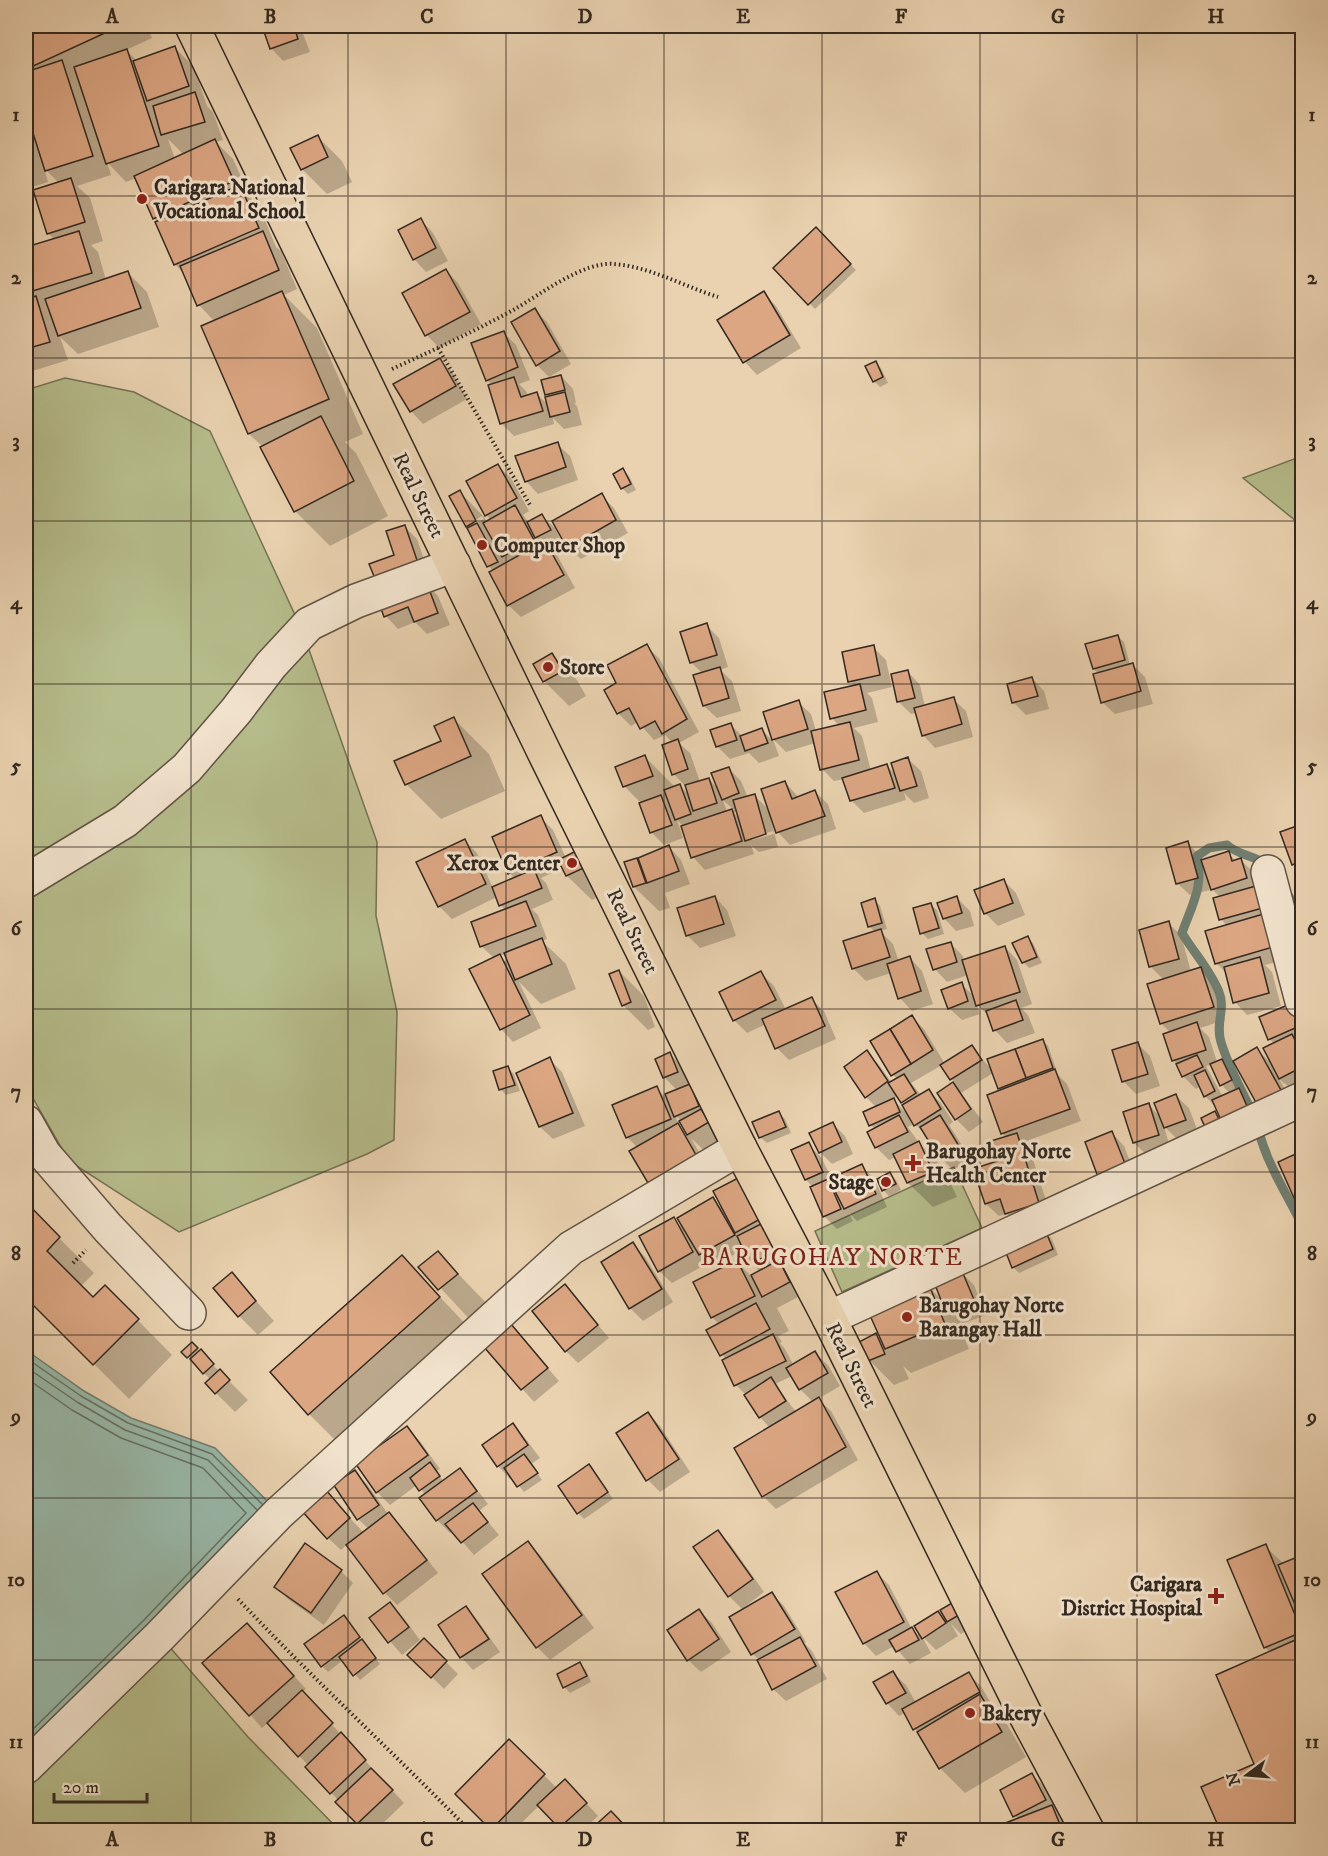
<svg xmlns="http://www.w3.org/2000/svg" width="1328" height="1856" font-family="'IM FELL DW Pica',serif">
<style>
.green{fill:#b6bc8b;stroke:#747256;stroke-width:1.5}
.water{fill:#98b8a8;stroke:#707f72;stroke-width:1.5}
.shadow{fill:#0003;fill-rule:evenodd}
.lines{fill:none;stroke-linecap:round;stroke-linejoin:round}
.shore{stroke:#667064;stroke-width:1.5}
.stream{stroke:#707f72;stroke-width:9}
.building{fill:#dca683;stroke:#332921;stroke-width:1.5}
.minor-casing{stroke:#615345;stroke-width:36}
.major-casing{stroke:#332921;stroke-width:36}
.path{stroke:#332921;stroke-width:4;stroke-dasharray:1.5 3;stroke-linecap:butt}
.minor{stroke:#f1e2cc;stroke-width:33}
.major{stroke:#ead2b0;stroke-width:33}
.grid{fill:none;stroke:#332921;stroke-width:1.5;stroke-opacity:0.55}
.poi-dot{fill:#8f2418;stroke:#f1e2cc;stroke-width:2}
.labels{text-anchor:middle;stroke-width:6;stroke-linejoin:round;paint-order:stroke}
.poi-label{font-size:21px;font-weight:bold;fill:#332921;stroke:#f1e2cc;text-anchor:start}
.street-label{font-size:21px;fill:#332921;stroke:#f1e2cc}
.quarter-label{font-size:24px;letter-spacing:1.5px;fill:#7a1f14;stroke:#f1e2cc}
.neatline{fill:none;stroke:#332921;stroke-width:2}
.grid-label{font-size:20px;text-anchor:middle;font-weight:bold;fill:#332921}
</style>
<rect width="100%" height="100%" fill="#ead2b0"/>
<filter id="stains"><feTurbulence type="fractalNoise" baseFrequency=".00333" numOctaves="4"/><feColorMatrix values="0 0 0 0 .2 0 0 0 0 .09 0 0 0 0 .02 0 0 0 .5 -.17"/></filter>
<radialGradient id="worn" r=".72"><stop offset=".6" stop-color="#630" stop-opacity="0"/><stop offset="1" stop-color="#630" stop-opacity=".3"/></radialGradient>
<g class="green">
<polygon points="65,378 134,392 210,431 302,630 377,842 376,916 397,1012 394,1140 367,1154 179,1232 69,1161 26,1086 26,390"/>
<polygon points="1302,456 1302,526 1243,478"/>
<polygon points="954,1167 982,1228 842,1292 815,1231"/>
<polygon points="160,1636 248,1737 339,1830 26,1830 26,1767"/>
</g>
<polygon class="water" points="26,1350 84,1391 131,1418 215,1448 279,1513 26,1767"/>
<g class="shadow">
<path d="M26 26H146L152 38 126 50 137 61 175 48 194 67 207 106 213 112 223 140 216 142 233 159 251 199 259 206 276 247 281 251 297 289 284 295 317 328 363 434 345 442 356 453 388 516 330 546 295 511 263 447 249 434 203 327 215 322 199 305 185 275 175 264 159 222 154 218 136 178 126 182 107 162 111 175 77 186 90 198 103 241 91 245 98 252 106 280 128 273 147 292 159 327 78 354 60 337 68 360 26 373V248L55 240 49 234 35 191 59 183 44 168 48 182 26 189V122L33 130 26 106ZM168 139 184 155 175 159Z"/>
<polygon points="263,26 300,26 310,52 283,61 271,48"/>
<polygon points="317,136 342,161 352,182 327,194 302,169"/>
<polygon points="421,220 433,233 448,261 426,272 414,259"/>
<polygon points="816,229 856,270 815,309 776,268"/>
<polygon points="446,270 458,283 481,324 439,348 427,335"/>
<polygon points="763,293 776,306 801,348 757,375 745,362 719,321"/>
<polygon points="534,310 547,322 571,364 549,377 537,365"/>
<polygon points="504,333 516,345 530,380 519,384 526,391 528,396 537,394 548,405 550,398 546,394 561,376 573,389 576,403 574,403 577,406 582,425 564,429 553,418 554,424 514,436 501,423 492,385 487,380"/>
<polygon points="440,360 452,372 467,399 423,424 411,411"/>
<polygon points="875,363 881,368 888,383 880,387 874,381"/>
<polygon points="557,444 570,456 578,480 538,494 526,481"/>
<path d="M498 466 511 478 529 511 523 515 529 523 542 516 555 528 562 543 550 549 557 555 575 588 521 617 508 605 493 571 489 566 467 526 460 492 484 517 487 522 491 520 486 515ZM482 516 484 519 474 524V521Z"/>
<polygon points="623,470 629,476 636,490 628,494 622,488 615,474"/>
<polygon points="601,495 614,508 628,533 581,559 568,547"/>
<polygon points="405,527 417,539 431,579 424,581 438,596 450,625 427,634 415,622 398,629 386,616 396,556"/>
<polygon points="706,625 719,638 728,667 720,670 732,681 741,711 717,718 704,706 695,676 703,674 691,662"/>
<polygon points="1118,636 1124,642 1130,665 1133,665 1145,677 1153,704 1115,714 1102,702 1099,674 1094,669"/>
<path d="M646 646 659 658 699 732 679 743 690 753 700 782 709 779 720 791 729 769 741 781 748 798 755 796 771 812 785 782 799 798 815 792 828 804 836 829 790 845 778 832 772 816 770 817 778 847 759 852 751 845 754 854 705 870 693 857 682 825 677 820 683 838 664 845 651 832 641 803 624 786 645 757 675 787 680 786 690 796 686 787 674 774 673 743 665 735 654 740 638 722 631 726 618 713V684ZM723 800 734 810 727 812ZM738 811 740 819 734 813ZM773 831 774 834 752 840V837Z"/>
<polygon points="873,647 886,660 892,687 867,693 872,698 878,722 854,728 862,736 871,771 887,766 897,776 908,759 921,771 929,798 914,803 904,793 906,800 864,813 851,800 844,779 834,781 822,769 815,743 786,752 773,739 798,702 811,714 816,731 839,726 832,718 855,686 850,681"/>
<polygon points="552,655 577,680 586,696 569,706 544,681"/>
<polygon points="908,672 920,685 925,707 953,699 966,711 973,737 935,748 923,735 916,713 911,714 898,701"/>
<polygon points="1032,678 1044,691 1049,709 1026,715 1014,703 1009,685"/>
<polygon points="454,719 489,754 505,791 441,819 406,784 443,742"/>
<polygon points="731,725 743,737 762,730 774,742 779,756 759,763 749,753 730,759 717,746"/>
<path d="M540 817 553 830 566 858 578 852 610 892 592 900 567 876 563 868 541 878 546 883 553 900 532 909 538 915 547 939 542 941 566 964 576 989 541 1004 519 982 541 1028 513 1042 501 1029 494 958 481 946 506 910 500 905 497 897 452 919 439 906 418 863 465 841 477 853 493 888 515 879 510 873ZM506 954 512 968 500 956Z"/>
<polygon points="1302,825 1302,873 1294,864 1282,833"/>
<polygon points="1188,843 1200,856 1202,862 1228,853 1236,861 1241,860 1253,872 1288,959 1265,965 1272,972 1281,1006 1247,1015 1235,1002 1227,974 1216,963 1227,926 1221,919 1221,898 1208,885 1210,890 1190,895 1177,883"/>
<polygon points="669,847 681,860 690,884 665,893 670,908 659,911 634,887 637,859 642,864"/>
<polygon points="1004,881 1016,893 1025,915 998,926 985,913"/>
<polygon points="715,897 727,910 736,936 700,948 687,935"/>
<polygon points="957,898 970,911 974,926 956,931 944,918"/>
<polygon points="875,900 880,906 887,929 880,931 893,944 899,962 910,958 922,971 933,1004 912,1011 900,998 891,973 866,981 853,968 876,933 869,926"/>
<polygon points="931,905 937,910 944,934 928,939 922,933"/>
<path d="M1168 923 1181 935 1191 972 1200 969 1213 981 1225 1020 1200 1028 1209 1037 1217 1062 1221 1061 1234 1073 1243 1093 1242 1094 1251 1103 1262 1128 1222 1146 1215 1113 1223 1121 1218 1109 1205 1096 1200 1086 1196 1089 1183 1076 1174 1060 1171 1033 1162 1024 1149 985 1164 980 1151 967ZM1212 1065 1222 1085 1230 1094 1223 1097 1206 1066Z"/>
<polygon points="1027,937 1033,943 1042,963 1029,968 1023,962"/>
<polygon points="950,943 963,956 964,961 1005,947 1017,960 1032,1004 1021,1008 1028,1015 1035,1033 1007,1043 995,1030 990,1018 976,1003 980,1014 962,1020 949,1008 961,984 976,998 968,975 947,982 935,969"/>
<polygon points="619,971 644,996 655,1027 648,1030 623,1005"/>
<polygon points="761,973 774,986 786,1010 811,999 824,1011 836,1039 789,1060 777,1048 766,1024 747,1033 734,1020"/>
<polygon points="1302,1011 1302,1042 1299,1044 1302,1047 1302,1085 1293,1090 1279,1079 1294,1104 1271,1118 1257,1049 1272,1064 1275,1044 1269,1039"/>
<polygon points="912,1017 924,1029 945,1064 972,1047 991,1069 1042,1040 1048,1046 1058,1075 1067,1084 1081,1121 1024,1142 1029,1147 1051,1216 1019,1226 1007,1214 999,1216 986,1204 1007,1138 1002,1133 1002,1091 999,1088 993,1073 961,1093 983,1122 969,1132 956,1119 939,1094 955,1083 942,1065 911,1083 921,1095 929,1091 941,1103 953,1122 949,1125 971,1159 953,1170 940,1157 928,1137 916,1125 898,1096 893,1099 907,1114 912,1125 908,1127 919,1143 943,1168 957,1197 933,1207 908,1183 896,1157 889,1160 877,1148 869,1133 875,1129 871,1125 877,1108 866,1097 867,1052 879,1065 892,1083 897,1079 893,1075"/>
<polygon points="1138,1044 1150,1056 1160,1086 1136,1094 1123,1081"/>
<path d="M670 1054 694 1079 723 1131 713 1159 691 1138 708 1168 662 1195 649 1182 638 1148 627 1137 656 1088 670 1102 678 1091 664 1077ZM678 1117 687 1133 680 1127 676 1118Z"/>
<polygon points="549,1059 562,1072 585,1126 553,1139 540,1127 518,1074"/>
<polygon points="508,1068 514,1074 520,1091 506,1095 500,1089"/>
<polygon points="1176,1096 1189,1108 1198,1132 1178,1140 1164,1126 1170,1148 1147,1155 1134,1143 1149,1105 1161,1118"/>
<polygon points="779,1113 785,1119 791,1133 767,1143 761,1138 754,1123"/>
<polygon points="833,1124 845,1136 853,1154 832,1164 820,1152"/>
<polygon points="1112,1133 1124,1146 1137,1179 1100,1176"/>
<polygon points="808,1144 821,1157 832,1179 861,1166 874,1178 887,1207 857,1221 849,1213 853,1221 837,1229 824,1216 813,1187 806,1180"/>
<polygon points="1302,1152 1302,1213 1280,1163"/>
<polygon points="890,1174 896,1180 901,1190 889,1196 883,1190"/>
<path d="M740 1179 788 1264 783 1267 791 1274 802 1295 777 1308 789 1331 778 1336 782 1342 780 1343 785 1349 794 1366 815 1353 828 1365 840 1386 818 1399 831 1411 858 1460 776 1509 763 1496 736 1448 770 1428 760 1417 747 1396 736 1385 724 1361 726 1360 708 1330 719 1324 712 1317 736 1261 751 1276 760 1272 752 1263 744 1249 712 1267 700 1254 705 1265 672 1283 659 1271 673 1219 685 1230 713 1199 724 1211ZM792 1376 800 1389 813 1402 796 1412 775 1384Z"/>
<polygon points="26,1197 30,1209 94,1273 81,1286 94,1299 105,1287 172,1355 129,1399 26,1296"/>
<polygon points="1046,1234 1052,1239 1058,1255 1019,1273 1013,1267"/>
<polygon points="632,1244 645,1257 673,1302 643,1321 630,1308"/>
<polygon points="438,1253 492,1309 474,1324 421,1267"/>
<polygon points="402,1257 474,1333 344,1449 309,1414 272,1372"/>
<polygon points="961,1272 974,1285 986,1315 959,1325 969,1349 911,1373 903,1366 909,1379 894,1385 869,1360 876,1335 884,1343 929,1287 943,1301"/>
<polygon points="232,1274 274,1321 258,1335 239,1316"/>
<polygon points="565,1286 609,1338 578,1363 566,1351"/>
<polygon points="523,1339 559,1381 534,1402 486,1348"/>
<polygon points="192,1344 248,1400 235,1412 216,1393 211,1380 183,1352"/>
<polygon points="648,1413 660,1426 690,1472 660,1492 648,1480"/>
<polygon points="513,1425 525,1438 540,1458 531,1464 542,1480 524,1492 512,1477 510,1479 498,1466"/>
<polygon points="407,1428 419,1440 440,1469 436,1471 444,1482 460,1470 472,1483 488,1504 479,1511 499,1535 474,1555 453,1531 450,1533 437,1520 421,1499 426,1495 417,1485 390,1505 377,1492 357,1464"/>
<polygon points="355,1472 367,1484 388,1514 401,1526 438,1573 397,1605 385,1593 347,1544 341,1550 328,1538 326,1492 364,1533 369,1529 358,1519"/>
<polygon points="594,1472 613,1499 584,1519 578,1513"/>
<polygon points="718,1532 730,1544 764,1592 742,1609 729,1596"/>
<polygon points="528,1543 540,1555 594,1628 550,1660 537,1647 484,1575"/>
<polygon points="1265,1546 1284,1564 1302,1556 1302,1830 1221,1830 1203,1788 1256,1765 1270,1653 1265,1647"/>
<polygon points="341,1571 353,1583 324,1625 288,1599 276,1587"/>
<polygon points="877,1573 889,1585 912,1629 924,1640 931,1653 910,1664 894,1646 876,1656 864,1643"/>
<polygon points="772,1594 784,1606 806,1642 804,1643 812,1651 827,1679 786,1701 773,1689 758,1659 753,1654"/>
<polygon points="390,1604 402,1616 420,1640 402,1655 371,1619"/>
<polygon points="952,1605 970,1628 961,1634 951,1624 958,1636 936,1650 924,1638 916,1627 938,1613 948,1623 942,1610"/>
<polygon points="466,1608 478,1621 500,1652 473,1670 461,1657"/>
<polygon points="699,1611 712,1623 731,1652 701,1672 688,1660"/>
<polygon points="344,1617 380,1664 360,1680 343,1660 328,1672 322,1666"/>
<polygon points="259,1637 306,1689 302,1692 404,1803 376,1830 366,1830 338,1802 339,1801 307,1767 308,1765 268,1723 262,1728 204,1663"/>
<polygon points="424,1640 458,1674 444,1689 410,1655"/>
<polygon points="580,1664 586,1670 591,1682 570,1693 564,1687 559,1675"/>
<polygon points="893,1673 906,1685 916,1703 968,1674 981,1686 992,1705 990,1706 1005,1721 1026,1757 965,1793 940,1768 905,1713 899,1716 887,1703"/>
<polygon points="509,1741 557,1788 578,1794 598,1816 583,1830 563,1830 540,1805 514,1830 494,1830 457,1794"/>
<polygon points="1032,1775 1045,1787 1069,1830 991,1830 1018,1820 1002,1791"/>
</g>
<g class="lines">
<g class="shore">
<polyline points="26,1358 81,1396 128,1423 212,1454 262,1504"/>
<polyline points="26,1367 77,1402 125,1430 208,1460 257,1510"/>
<polyline points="26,1378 72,1410 121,1438 203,1468 246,1513 144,1620 26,1736"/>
</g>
<g class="stream">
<polyline points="1287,893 1302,920"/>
<path d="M1253 1114C1242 1091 1228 1066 1221 1042 1215 1024 1226 1008 1219 992 1210 970 1194 953 1182 933 1192 905 1204 886 1197 856L1209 848 1227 845C1239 856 1255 855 1267 865"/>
<path d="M1259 1132C1268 1166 1287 1194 1302 1225"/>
</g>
</g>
<g class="building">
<polygon points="26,26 120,26 29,68 26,61"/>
<polygon points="262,26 294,26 298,39 270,49"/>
<polygon points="175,46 189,86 147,101 133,61"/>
<polygon points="127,49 159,146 106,164 74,67"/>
<polygon points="62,60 93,156 45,171 26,111 26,72"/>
<polygon points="195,92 205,122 161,135 153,106"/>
<polygon points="318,135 328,157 301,170 290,148"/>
<polygon points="215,139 234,181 153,219 134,176"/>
<polygon points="26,148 30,164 26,165"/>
<polygon points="71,178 85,222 47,234 33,190"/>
<polygon points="240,185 259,228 174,265 155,222"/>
<polygon points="421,218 436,248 413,260 398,230"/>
<polygon points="816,227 851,264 808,305 773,268"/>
<polygon points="79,231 92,273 26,293 26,247"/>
<polygon points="263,231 279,270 197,306 180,266"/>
<polygon points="446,269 470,312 425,336 402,293"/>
<polygon points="128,271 141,308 58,336 45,299"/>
<polygon points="282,291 329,399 248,434 201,326"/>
<polygon points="764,291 790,335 743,363 717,320"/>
<polygon points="36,296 50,342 26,349 26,299"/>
<polygon points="535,308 560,351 536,366 511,322"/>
<polygon points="504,331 518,367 486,381 471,343"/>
<polygon points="440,358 456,386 410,412 393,384"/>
<polygon points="876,361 883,377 873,382 865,366"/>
<polygon points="561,375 565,390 545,395 541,380"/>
<polygon points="514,377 521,397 537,392 543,411 500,424 488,385"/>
<polygon points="565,392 570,412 550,417 545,397"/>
<polygon points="321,416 354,481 294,512 260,447"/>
<polygon points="558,442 566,467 525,482 515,456"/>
<polygon points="498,464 517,498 485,516 466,481"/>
<polygon points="623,468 631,484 621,489 613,474"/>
<polygon points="460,490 476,521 466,527 449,496"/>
<polygon points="602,493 616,520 567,548 552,521"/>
<polygon points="515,505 534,540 502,557 483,523"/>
<polygon points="542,514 551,530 535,538 527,522"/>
<polygon points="477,523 498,562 487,567 467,528"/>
<polygon points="405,525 419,566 376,581 369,564 394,555 386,531"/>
<polygon points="545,541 564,575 507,606 489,572"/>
<polygon points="426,581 438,613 414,622 408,607 384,617 378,600"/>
<polygon points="707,623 717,655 690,663 680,632"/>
<polygon points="1118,635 1125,660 1093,669 1085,644"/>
<polygon points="647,644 687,719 662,734 655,721 640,729 629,708 617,714 604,690 616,683 607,665"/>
<polygon points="874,645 880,675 848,682 842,652"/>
<polygon points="552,653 563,671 543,682 533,664"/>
<polygon points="1133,663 1141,691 1101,703 1093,674"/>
<polygon points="720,667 729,698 703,706 693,675"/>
<polygon points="908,670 915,698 897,702 891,674"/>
<polygon points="1032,677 1038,696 1012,703 1007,684"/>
<polygon points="860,684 866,710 830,719 824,692"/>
<polygon points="954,697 962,724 922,736 914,708"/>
<polygon points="799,700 808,729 772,740 763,712"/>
<polygon points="454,717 471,756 405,785 394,761 441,741 434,726"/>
<polygon points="850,722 859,760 820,770 811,731"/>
<polygon points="731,723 737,740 716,747 710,730"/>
<polygon points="762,728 768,743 745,751 740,736"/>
<polygon points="678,739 688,769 672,775 662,745"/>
<polygon points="645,755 653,776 623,787 615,767"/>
<polygon points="908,757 917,786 900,791 891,763"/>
<polygon points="887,764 895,788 850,801 842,778"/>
<polygon points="729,767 739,793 722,800 711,773"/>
<polygon points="709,778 717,803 693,811 685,785"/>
<polygon points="785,781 792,799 815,790 825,816 776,833 761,789"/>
<polygon points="680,784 691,814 675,820 664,790"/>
<polygon points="755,794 766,834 745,841 733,800"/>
<polygon points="661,795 672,825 650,833 639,803"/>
<polygon points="732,809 742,841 691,858 681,826"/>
<polygon points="541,815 557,852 508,874 492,837"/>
<polygon points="1302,824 1302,861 1292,865 1280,832"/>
<polygon points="465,839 486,884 438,907 416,862"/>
<polygon points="1188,841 1198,878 1176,884 1166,848"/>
<polygon points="669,845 679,871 647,883 638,858"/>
<polygon points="578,850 586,867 566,876 558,860"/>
<polygon points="1229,851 1232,861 1241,858 1247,878 1211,890 1201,860"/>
<polygon points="637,858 646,883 633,887 624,862"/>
<polygon points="534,869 542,888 499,906 492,887"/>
<polygon points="1004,879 1013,903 984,914 974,890"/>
<polygon points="1263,884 1270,906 1219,920 1213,898"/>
<polygon points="715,896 724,924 686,936 677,908"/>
<polygon points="957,896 962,913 943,919 937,903"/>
<polygon points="875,898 882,923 868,927 861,903"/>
<polygon points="526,901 536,926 480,947 471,922"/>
<polygon points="931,903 939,928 920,934 913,908"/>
<polygon points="1267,913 1276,946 1215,964 1205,931"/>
<polygon points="1169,921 1179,959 1149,967 1139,930"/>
<polygon points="881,929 890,957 852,969 843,941"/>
<polygon points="1028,936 1037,957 1022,963 1012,943"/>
<polygon points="542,938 552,964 515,980 504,953"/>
<polygon points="951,942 957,962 933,970 926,949"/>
<polygon points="1005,946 1020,992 976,1006 962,960"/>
<polygon points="500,954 530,1015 500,1030 469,969"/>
<polygon points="910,956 921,991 898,999 887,964"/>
<polygon points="1260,957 1269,993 1233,1003 1224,967"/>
<polygon points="1201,967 1214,1007 1160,1024 1147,984"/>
<polygon points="619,970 631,1002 622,1006 609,974"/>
<polygon points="761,971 776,1000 733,1021 719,992"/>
<polygon points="962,982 968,1001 948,1009 941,990"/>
<polygon points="812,997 825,1026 775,1049 762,1019"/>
<polygon points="1016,1000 1023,1020 993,1031 986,1011"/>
<polygon points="1295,1002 1302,1020 1302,1025 1268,1040 1259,1017"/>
<polygon points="912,1015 933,1050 911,1064 890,1029"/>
<polygon points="1197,1022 1206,1050 1172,1061 1163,1034"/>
<polygon points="890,1029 911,1064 891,1076 870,1041"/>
<polygon points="1292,1034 1302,1055 1302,1067 1279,1079 1263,1048"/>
<polygon points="1043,1039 1053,1068 1026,1078 1015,1049"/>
<polygon points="1138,1042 1148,1074 1122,1082 1112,1050"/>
<polygon points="972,1045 982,1060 950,1080 940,1065"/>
<polygon points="1257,1047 1282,1092 1258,1106 1233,1061"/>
<polygon points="1015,1049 1026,1078 998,1089 987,1059"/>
<polygon points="867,1050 888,1081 865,1098 844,1067"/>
<polygon points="670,1052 678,1072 663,1078 655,1059"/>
<polygon points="1197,1055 1203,1067 1182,1077 1176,1064"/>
<polygon points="550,1057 573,1113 539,1127 516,1073"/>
<polygon points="1222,1059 1232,1080 1220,1086 1210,1064"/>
<polygon points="508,1066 515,1085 499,1090 493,1071"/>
<polygon points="1055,1069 1070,1109 1001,1134 987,1095"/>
<polygon points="1205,1070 1215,1091 1204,1097 1194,1075"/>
<polygon points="904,1074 916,1093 901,1103 888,1083"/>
<polygon points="953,1082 971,1109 955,1120 937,1093"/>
<polygon points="690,1084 699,1106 674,1117 665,1094"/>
<polygon points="657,1086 671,1119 626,1138 612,1105"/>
<polygon points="1239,1088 1251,1115 1224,1127 1212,1100"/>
<polygon points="929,1089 941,1109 914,1126 902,1105"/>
<polygon points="1176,1094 1186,1120 1164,1128 1154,1103"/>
<polygon points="894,1098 900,1112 869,1126 863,1112"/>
<polygon points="1149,1103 1159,1135 1133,1143 1123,1112"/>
<polygon points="701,1109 709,1122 687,1135 679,1121"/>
<polygon points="779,1111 786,1127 759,1138 752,1122"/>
<polygon points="1215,1111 1223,1128 1208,1134 1201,1118"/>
<polygon points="899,1115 908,1132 875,1148 867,1132"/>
<polygon points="940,1115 959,1146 939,1158 920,1127"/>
<polygon points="833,1122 842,1142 819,1153 809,1133"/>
<polygon points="678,1123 696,1155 648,1183 629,1151"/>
<polygon points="1112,1131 1126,1166 1098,1177 1085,1142"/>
<polygon points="1017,1133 1039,1203 1005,1214 1000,1199 985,1204 973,1169 997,1161 991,1141"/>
<polygon points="919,1141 933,1172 907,1183 893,1154"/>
<polygon points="809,1142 823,1172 805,1180 791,1150"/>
<polygon points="1302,1151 1302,1216 1278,1162"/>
<polygon points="862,1164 876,1194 844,1209 829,1179"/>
<polygon points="890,1172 896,1184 882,1191 877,1179"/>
<polygon points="740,1177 762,1218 735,1233 713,1191"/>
<polygon points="828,1179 841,1209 823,1217 810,1187"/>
<polygon points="713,1197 735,1235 699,1255 677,1218"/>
<polygon points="26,1202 60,1237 47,1251 93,1297 105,1285 139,1319 93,1365 26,1298"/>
<polygon points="674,1217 693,1252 658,1272 639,1236"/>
<polygon points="763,1223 777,1251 750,1264 737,1236"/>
<polygon points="1046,1232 1053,1249 1012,1268 1005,1250"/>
<polygon points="633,1242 662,1289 629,1309 601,1262"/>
<polygon points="438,1251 458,1274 438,1290 418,1267"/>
<polygon points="402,1255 440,1297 308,1415 270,1372"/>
<polygon points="737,1260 755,1296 711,1318 693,1282"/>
<polygon points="779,1260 790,1282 762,1297 751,1275"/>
<polygon points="962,1271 975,1302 946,1313 934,1282"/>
<polygon points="232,1272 256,1301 238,1317 213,1288"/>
<polygon points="565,1284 598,1325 565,1352 532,1311"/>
<polygon points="929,1285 945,1324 885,1349 868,1311"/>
<polygon points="756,1303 770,1329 720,1356 706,1330"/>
<polygon points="511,1324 548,1368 521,1390 484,1347"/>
<polygon points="876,1333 885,1354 868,1361 859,1342"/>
<polygon points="773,1334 786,1361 734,1386 722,1360"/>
<polygon points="192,1342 198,1348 187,1358 181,1352"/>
<polygon points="201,1349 214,1364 203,1374 190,1359"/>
<polygon points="815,1351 828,1373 799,1390 786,1368"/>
<polygon points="220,1369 230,1380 215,1394 205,1383"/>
<polygon points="771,1377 786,1401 759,1418 744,1395"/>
<polygon points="819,1397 846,1447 762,1497 734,1448"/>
<polygon points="648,1412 679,1459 646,1481 616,1433"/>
<polygon points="513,1423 528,1445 497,1467 482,1445"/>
<polygon points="407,1426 428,1455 376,1493 355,1463"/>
<polygon points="524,1454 538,1473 517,1487 504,1468"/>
<polygon points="430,1462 440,1476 419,1491 410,1478"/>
<polygon points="589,1464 608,1492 577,1514 558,1486"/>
<polygon points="460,1468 477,1491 436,1521 419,1498"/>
<polygon points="355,1470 379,1505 357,1520 333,1484"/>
<polygon points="326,1490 350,1518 327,1539 302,1511"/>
<polygon points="473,1503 488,1522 461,1543 445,1524"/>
<polygon points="389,1512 427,1560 383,1594 346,1545"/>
<polygon points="718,1530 753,1579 728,1597 693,1547"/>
<polygon points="528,1541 582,1615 536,1648 482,1574"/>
<polygon points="305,1543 342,1570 311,1613 274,1587"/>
<polygon points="1266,1544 1302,1632 1264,1648 1227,1560"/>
<polygon points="1302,1555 1302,1621 1278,1565"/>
<polygon points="877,1571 904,1622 863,1644 835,1592"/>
<polygon points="772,1592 795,1629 751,1655 729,1617"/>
<polygon points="390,1602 409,1627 388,1643 369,1618"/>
<polygon points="952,1603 959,1615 947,1622 940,1610"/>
<polygon points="466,1606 489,1639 460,1658 438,1625"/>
<polygon points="699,1609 719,1639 687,1661 667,1630"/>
<polygon points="938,1611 946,1623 922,1639 914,1626"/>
<polygon points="344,1615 360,1637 321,1667 304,1644"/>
<polygon points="247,1623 294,1676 249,1716 202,1663"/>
<polygon points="912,1627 919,1640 896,1652 889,1640"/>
<polygon points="800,1637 816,1666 772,1690 757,1660"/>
<polygon points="1302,1637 1302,1830 1220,1830 1201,1787 1254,1764 1216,1675"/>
<polygon points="424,1638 447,1661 431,1678 407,1655"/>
<polygon points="362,1639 376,1658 353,1676 339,1657"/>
<polygon points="580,1662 587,1676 563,1688 557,1674"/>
<polygon points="893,1671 906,1693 886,1704 873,1682"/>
<polygon points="969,1672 980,1692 913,1730 902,1709"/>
<polygon points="302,1690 333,1723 298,1757 267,1723"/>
<polygon points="980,1694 1002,1732 939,1769 917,1732"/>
<polygon points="341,1732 366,1760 330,1794 305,1767"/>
<polygon points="509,1739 545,1774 491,1830 455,1794"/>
<polygon points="371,1768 393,1790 357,1824 335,1802"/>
<polygon points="1032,1773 1046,1800 1013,1817 1000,1790"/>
<polygon points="565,1779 587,1803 559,1828 537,1805"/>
<polygon points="1052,1805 1061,1827 1052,1830 987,1830"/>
<polygon points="611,1811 629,1830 590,1830"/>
<polygon points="424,1822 432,1830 415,1830"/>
</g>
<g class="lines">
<defs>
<g id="minor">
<polyline points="1268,872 1302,1001"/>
<polyline points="26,881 125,821 187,768 236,711 271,665 309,624 356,601 454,565"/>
<polyline points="26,1122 44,1154 108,1228 189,1313"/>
<polyline points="829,1318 1302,1099"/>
<polyline points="26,1767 160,1636 279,1513 571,1248 740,1148"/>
</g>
<polyline id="major" points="192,26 545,754 740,1148 829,1318 1025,1714 1087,1830"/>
</defs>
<use href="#minor" class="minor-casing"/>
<use href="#major" class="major-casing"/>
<g class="path">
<polyline points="438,348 530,505"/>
<path d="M392 369C434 350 475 331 515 309 541 294 584 261 614 264 651 267 683 286 718 297"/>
<polyline points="73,1263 86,1250"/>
<path d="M238 1599C313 1679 393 1752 469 1830"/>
</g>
<use href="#minor" class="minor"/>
<use href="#major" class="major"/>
</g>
<path class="grid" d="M191 26V1830M348 26V1830M506 26V1830M664 26V1830M822 26V1830M980 26V1830M1137 26V1830M26 196H1302M26 358H1302M26 521H1302M26 684H1302M26 847H1302M26 1009H1302M26 1172H1302M26 1335H1302M26 1498H1302M26 1660H1302"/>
<g class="poi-dot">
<circle cx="142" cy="199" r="6"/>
<circle cx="482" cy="545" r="6"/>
<circle cx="548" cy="667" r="6"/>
<circle cx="572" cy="863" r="6"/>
<path d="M910 1154h6v6h6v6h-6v6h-6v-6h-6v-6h6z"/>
<circle cx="886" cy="1182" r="6"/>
<circle cx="907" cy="1317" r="6"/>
<path d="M1213 1587h6v6h6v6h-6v6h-6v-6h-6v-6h6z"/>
<circle cx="970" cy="1713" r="6"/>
</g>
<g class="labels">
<g class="poi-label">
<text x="154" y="194">Carigara National<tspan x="154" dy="24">Vocational School</tspan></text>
<text x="494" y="552">Computer Shop</text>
<text x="560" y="674">Store</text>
<text x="560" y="870" text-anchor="end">Xerox Center</text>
<text x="926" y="1158">Barugohay Norte<tspan x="926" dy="24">Health Center</tspan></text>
<text x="874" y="1189" text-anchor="end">Stage</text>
<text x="919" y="1312">Barugohay Norte<tspan x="919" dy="24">Barangay Hall</tspan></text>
<text x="1202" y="1591" text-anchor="end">Carigara<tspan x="1202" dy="24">District Hospital</tspan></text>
<text x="982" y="1720">Bakery</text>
</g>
<g class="street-label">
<text transform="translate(419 495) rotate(64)" y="7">Real Street</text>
<text transform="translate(633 931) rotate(64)" y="7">Real Street</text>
<text transform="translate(852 1365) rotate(64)" y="7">Real Street</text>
</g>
<g class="quarter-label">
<text x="832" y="1265">BARUGOHAY NORTE</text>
</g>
</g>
<rect width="1328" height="1856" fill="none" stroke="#ead2b0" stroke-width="66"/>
<g transform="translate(1247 1775) rotate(254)" stroke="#f1e2cc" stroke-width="4.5" paint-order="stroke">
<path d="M0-4.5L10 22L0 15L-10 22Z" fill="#332921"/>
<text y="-9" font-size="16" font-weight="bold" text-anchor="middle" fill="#332921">N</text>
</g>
<path d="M54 1793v9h93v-9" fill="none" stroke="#332921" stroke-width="3"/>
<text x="63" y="1793" font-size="18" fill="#332921" stroke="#f1e2cc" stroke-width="4.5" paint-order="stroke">20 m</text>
<rect x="33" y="33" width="1262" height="1790" class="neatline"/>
<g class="grid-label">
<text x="112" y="23">A</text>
<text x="270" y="23">B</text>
<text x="427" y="23">C</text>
<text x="585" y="23">D</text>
<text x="743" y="23">E</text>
<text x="901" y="23">F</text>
<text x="1058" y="23">G</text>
<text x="1216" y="23">H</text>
<text x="16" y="121">1</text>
<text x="1312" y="121">1</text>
<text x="16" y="284">2</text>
<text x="1312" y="284">2</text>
<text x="16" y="447">3</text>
<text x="1312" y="447">3</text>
<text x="16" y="609">4</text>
<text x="1312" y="609">4</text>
<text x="16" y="772">5</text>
<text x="1312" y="772">5</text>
<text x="16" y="935">6</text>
<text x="1312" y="935">6</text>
<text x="16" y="1098">7</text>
<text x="1312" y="1098">7</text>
<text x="16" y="1260">8</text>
<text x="1312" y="1260">8</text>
<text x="16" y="1423">9</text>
<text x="1312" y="1423">9</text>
<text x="16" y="1586">10</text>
<text x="1312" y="1586">10</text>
<text x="16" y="1748">11</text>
<text x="1312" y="1748">11</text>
<text x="112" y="1846">A</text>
<text x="270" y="1846">B</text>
<text x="427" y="1846">C</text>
<text x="585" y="1846">D</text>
<text x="743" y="1846">E</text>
<text x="901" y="1846">F</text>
<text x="1058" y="1846">G</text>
<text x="1216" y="1846">H</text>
</g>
<rect width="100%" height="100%" filter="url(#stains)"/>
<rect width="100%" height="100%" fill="url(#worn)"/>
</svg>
